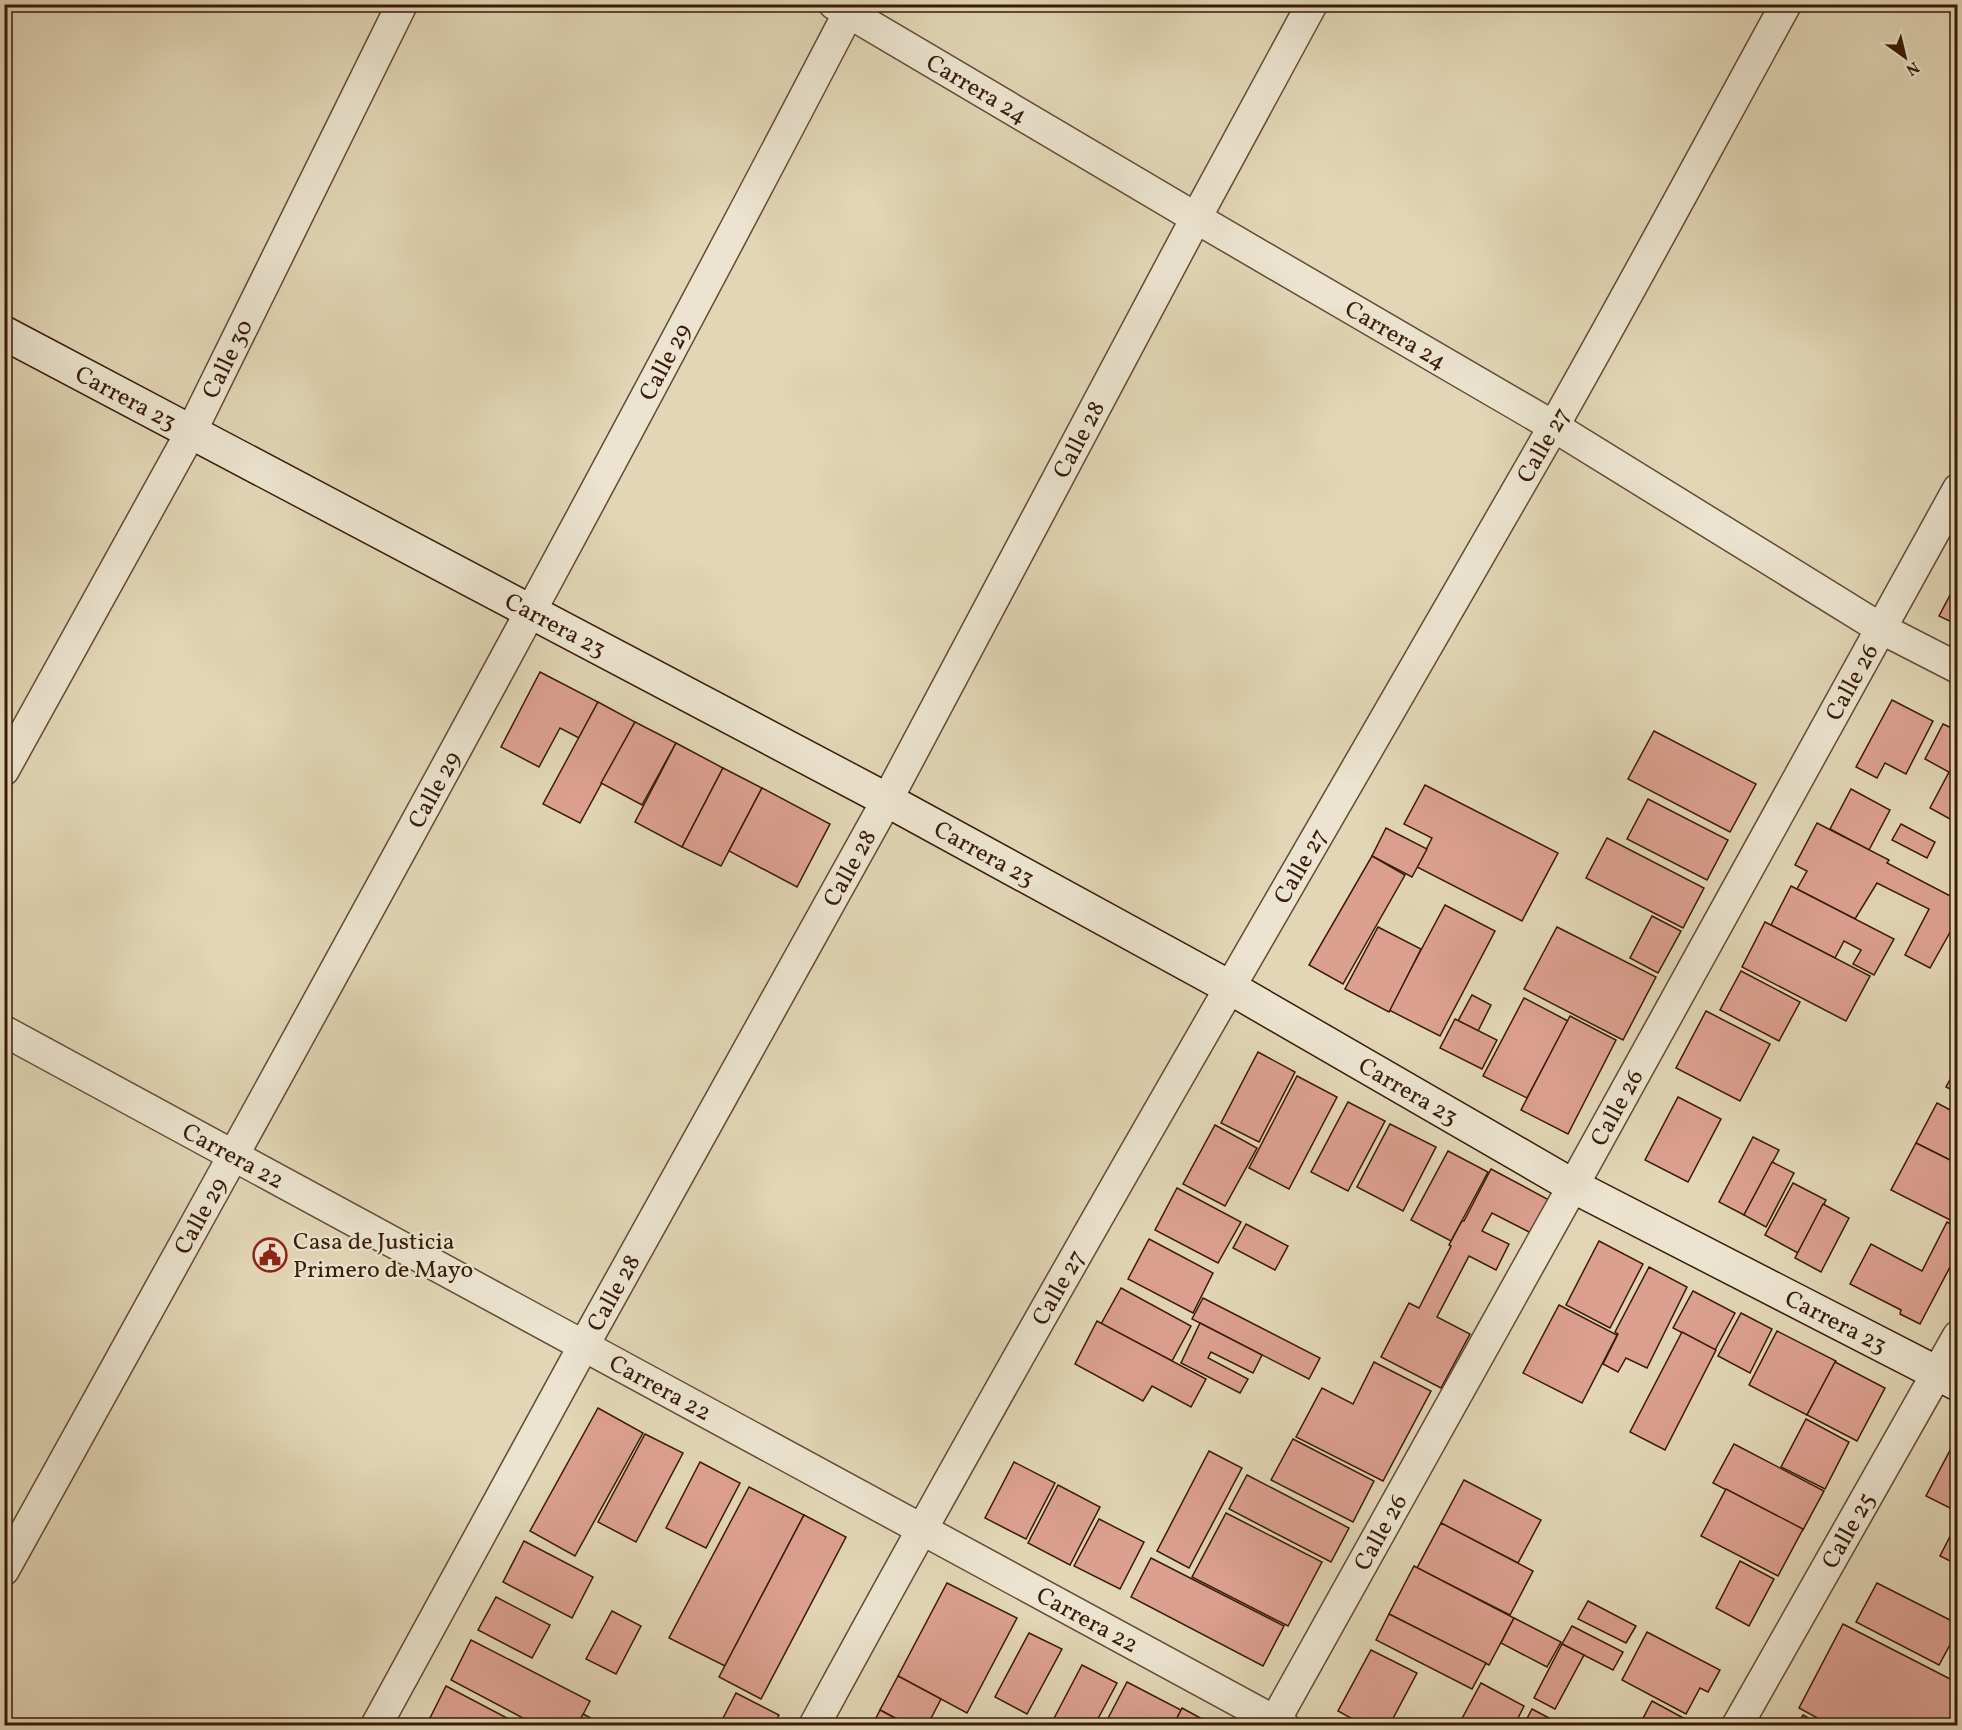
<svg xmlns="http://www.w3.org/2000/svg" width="1962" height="1730" font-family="Vollkorn,serif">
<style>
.building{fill:#dca091;stroke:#391b07;stroke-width:1.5}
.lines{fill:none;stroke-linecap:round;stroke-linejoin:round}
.street-casing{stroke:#634a33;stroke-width:33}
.secondary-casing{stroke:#391b07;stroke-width:36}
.street{stroke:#ece4d0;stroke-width:30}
.secondary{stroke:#ece4d0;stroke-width:33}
.labels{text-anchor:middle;stroke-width:4.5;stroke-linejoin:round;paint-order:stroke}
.street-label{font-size:24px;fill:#391b07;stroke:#ece4d0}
.poi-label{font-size:24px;fill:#391b07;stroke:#ece4d0;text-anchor:start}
</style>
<rect width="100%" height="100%" fill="#e2d6b6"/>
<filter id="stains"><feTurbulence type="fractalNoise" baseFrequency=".00333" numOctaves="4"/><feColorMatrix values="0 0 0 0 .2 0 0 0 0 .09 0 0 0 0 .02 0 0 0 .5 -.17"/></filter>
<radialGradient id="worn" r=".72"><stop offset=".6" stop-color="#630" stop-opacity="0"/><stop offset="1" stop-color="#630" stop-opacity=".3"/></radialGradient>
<g class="building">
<polygon points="1958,580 1958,625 1939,616"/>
<polygon points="540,672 598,702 579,738 560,728 539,767 501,747"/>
<polygon points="1892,700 1933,721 1906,774 1885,763 1877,778 1856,767"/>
<polygon points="598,702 635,722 580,823 543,804"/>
<polygon points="635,722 676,743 642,805 601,783"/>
<polygon points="1943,724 1958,731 1958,805 1950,819 1930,808 1949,772 1925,759"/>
<polygon points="1654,731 1756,784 1730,832 1628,779"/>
<polygon points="676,743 723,768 682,847 635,822"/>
<polygon points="723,768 762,788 721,866 682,847"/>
<polygon points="1425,785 1558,853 1522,921 1417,867 1432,838 1404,824"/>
<polygon points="762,788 830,824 797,887 729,851"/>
<polygon points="1851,789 1890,810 1869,850 1830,829"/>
<polygon points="1648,799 1728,840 1707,880 1627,839"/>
<polygon points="1817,823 1889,860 1887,863 1958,900 1958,918 1930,968 1905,955 1929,909 1877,883 1855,919 1797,889 1807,871 1795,865"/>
<polygon points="1901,824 1935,842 1927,858 1892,840"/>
<polygon points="1386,828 1427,849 1412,877 1372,856"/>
<polygon points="1607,838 1704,888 1683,928 1586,878"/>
<polygon points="1372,856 1405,875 1343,984 1309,965"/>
<polygon points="1791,886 1894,939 1874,975 1853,964 1861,950 1844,941 1835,958 1771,925"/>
<polygon points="1445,905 1495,931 1440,1036 1389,1010"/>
<polygon points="1652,916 1681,931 1658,973 1630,958"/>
<polygon points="1765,922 1870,976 1846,1021 1742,967"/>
<polygon points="1378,927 1421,949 1389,1012 1345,989"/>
<polygon points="1557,927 1656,977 1623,1040 1524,989"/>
<polygon points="1741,971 1800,1002 1779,1041 1720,1010"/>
<polygon points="1472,995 1491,1005 1478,1031 1458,1021"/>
<polygon points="1524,998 1568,1021 1527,1098 1483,1076"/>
<polygon points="1706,1011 1770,1044 1740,1101 1676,1068"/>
<polygon points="1570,1016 1616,1040 1568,1134 1521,1110"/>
<polygon points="1455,1019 1497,1040 1482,1069 1440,1048"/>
<polygon points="1258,1052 1295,1072 1259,1142 1221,1123"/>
<polygon points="1958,1065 1958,1093 1946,1087"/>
<polygon points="1297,1076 1337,1097 1289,1189 1249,1168"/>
<polygon points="1678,1097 1721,1119 1688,1182 1645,1160"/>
<polygon points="1348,1102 1385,1121 1348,1191 1311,1172"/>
<polygon points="1937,1103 1958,1114 1958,1164 1916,1143"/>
<polygon points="1390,1124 1436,1147 1403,1211 1357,1187"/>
<polygon points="1215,1125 1257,1148 1225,1206 1183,1184"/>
<polygon points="1753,1137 1779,1150 1744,1215 1719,1202"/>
<polygon points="1916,1143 1958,1164 1958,1224 1891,1190"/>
<polygon points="1448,1151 1488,1172 1451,1241 1411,1220"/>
<polygon points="1772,1162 1794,1173 1766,1227 1744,1215"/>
<polygon points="1491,1169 1549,1200 1531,1233 1492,1213 1482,1231 1509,1244 1496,1270 1469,1256 1437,1317 1470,1334 1441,1388 1381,1357 1409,1303 1419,1308 1451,1246 1449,1245 1462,1221 1464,1221"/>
<polygon points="1793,1183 1826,1200 1798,1253 1765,1235"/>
<polygon points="1177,1188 1241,1222 1218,1263 1155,1230"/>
<polygon points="1823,1204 1849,1218 1821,1272 1795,1258"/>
<polygon points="1947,1222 1958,1228 1958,1252 1920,1324 1900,1314 1901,1310 1850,1284 1871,1244 1922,1271"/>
<polygon points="1246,1224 1288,1246 1275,1270 1233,1248"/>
<polygon points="1149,1239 1213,1273 1193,1313 1128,1279"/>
<polygon points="1599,1241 1643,1264 1610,1328 1566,1305"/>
<polygon points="1649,1267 1687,1287 1647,1368 1626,1358 1618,1372 1603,1364 1618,1334 1615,1332"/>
<polygon points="1121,1288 1191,1326 1172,1361 1101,1324"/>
<polygon points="1693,1291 1735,1313 1715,1350 1673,1328"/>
<polygon points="1203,1298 1320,1358 1309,1379 1192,1319"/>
<polygon points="1559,1305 1617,1335 1582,1403 1523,1373"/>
<polygon points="1741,1313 1772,1329 1750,1373 1718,1356"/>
<polygon points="1097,1321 1206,1379 1191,1407 1152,1386 1143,1401 1075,1364"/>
<polygon points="1200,1323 1262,1355 1253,1373 1211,1352 1208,1358 1248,1379 1240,1393 1181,1363"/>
<polygon points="1777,1331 1836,1361 1807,1415 1749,1385"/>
<polygon points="1682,1332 1716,1350 1665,1450 1630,1432"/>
<polygon points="1374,1362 1431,1391 1383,1481 1296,1437 1322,1388 1353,1404"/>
<polygon points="1835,1362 1885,1388 1857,1441 1807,1415"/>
<polygon points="598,1408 643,1433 575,1556 530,1531"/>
<polygon points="1806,1419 1849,1442 1825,1489 1781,1467"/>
<polygon points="645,1434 683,1453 636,1542 598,1522"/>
<polygon points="1957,1437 1958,1437 1958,1512 1926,1496"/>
<polygon points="1293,1439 1374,1481 1353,1522 1271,1480"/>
<polygon points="1734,1444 1824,1491 1803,1530 1713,1483"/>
<polygon points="1209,1451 1242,1468 1189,1568 1157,1551"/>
<polygon points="700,1462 740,1483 706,1548 666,1528"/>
<polygon points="1014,1462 1055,1483 1026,1539 985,1518"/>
<polygon points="1247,1475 1349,1528 1331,1562 1229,1509"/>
<polygon points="1464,1480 1541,1520 1518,1563 1441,1523"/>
<polygon points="1058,1485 1100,1507 1070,1565 1028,1543"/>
<polygon points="749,1487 804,1515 725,1666 669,1638"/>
<polygon points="1726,1489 1803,1529 1778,1576 1701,1536"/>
<polygon points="1226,1513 1322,1562 1288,1626 1192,1577"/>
<polygon points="804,1515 846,1537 761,1699 719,1677"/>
<polygon points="1099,1519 1144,1542 1120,1589 1074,1566"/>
<polygon points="1958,1521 1958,1565 1940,1556"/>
<polygon points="1441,1523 1533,1571 1510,1615 1417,1568"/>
<polygon points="524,1541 593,1577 572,1618 503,1582"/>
<polygon points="1151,1558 1284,1626 1263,1666 1131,1597"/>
<polygon points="1740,1561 1774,1579 1749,1626 1716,1608"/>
<polygon points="1414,1566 1514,1618 1489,1665 1389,1614"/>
<polygon points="947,1583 1017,1618 967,1713 898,1676"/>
<polygon points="1877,1583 1958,1624 1958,1630 1939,1665 1856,1622"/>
<polygon points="496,1597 550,1625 532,1658 478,1630"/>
<polygon points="1588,1601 1636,1626 1626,1643 1578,1619"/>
<polygon points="612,1611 641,1626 616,1674 586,1659"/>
<polygon points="1389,1614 1486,1663 1472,1689 1376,1640"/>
<polygon points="1514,1618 1561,1642 1547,1667 1501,1643"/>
<polygon points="1843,1624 1958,1683 1958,1726 1832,1726 1799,1708"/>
<polygon points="1572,1626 1623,1652 1613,1670 1562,1644"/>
<polygon points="1647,1632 1720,1670 1708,1692 1700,1688 1686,1714 1622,1680"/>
<polygon points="1029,1633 1062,1649 1027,1714 995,1697"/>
<polygon points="471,1640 590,1701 577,1726 538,1726 451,1680"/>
<polygon points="1562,1644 1584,1655 1555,1709 1534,1698"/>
<polygon points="1371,1650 1417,1673 1389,1726 1365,1726 1338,1711"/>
<polygon points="1958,1656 1958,1673 1950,1670"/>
<polygon points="1082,1665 1117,1683 1094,1726 1050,1726"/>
<polygon points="898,1676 941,1699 927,1726 910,1726 880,1710"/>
<polygon points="1127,1682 1181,1710 1173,1726 1104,1726"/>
<polygon points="1481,1683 1524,1706 1514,1726 1458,1726"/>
<polygon points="446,1686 522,1726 426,1726"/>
<polygon points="736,1693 779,1715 773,1726 719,1726"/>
<polygon points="1652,1701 1689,1721 1686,1726 1639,1726"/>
<polygon points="1182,1708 1215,1726 1173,1726"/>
<polygon points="1532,1709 1564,1726 1523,1726"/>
<polygon points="880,1710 910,1726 872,1726"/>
<polygon points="583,1714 606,1726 577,1726"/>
<polygon points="1803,1715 1822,1726 1797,1726"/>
</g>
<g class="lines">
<defs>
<g id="street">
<path id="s1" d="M834 4 1196 218 1553 426 1880 628 1958 668"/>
<path id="s2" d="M4 770 191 432 402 4"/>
<path id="s3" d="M4 1031 1284 1726"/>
<path id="s4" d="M4 1570C292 1051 579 531 853 4"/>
<path id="s5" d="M376 1726 584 1345 887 800 1196 218 1312 4"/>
<path id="s6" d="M814 1726C1051 1289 1304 862 1551 431 1631 290 1708 146 1786 4"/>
<path id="s7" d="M1272 1726 1573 1186 1958 489"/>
<path id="s8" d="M1737 1726 1958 1336"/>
</g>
<g id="secondary">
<path id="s9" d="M4 333 887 800 1229 987 1573 1186 1958 1384"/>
</g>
</defs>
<use href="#street" class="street-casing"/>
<use href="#secondary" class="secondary-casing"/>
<use href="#street" class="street"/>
<use href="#secondary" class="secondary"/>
</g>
<defs>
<symbol id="civic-ring" viewBox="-11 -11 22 22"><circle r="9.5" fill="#ece4d0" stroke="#8f2418" stroke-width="1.5"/><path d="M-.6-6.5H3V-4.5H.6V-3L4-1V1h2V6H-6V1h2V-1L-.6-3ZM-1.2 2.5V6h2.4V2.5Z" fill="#8f2418"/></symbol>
</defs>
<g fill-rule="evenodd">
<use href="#civic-ring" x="251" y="1236" width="38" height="38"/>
</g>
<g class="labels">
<g class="street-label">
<text dy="8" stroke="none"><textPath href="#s1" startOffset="166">Carrera 24</textPath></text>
<text dy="8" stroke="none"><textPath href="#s1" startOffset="652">Carrera 24</textPath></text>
<text dy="8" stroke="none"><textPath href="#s2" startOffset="468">Calle 30</textPath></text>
<text dy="8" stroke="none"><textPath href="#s4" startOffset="1377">Calle 29</textPath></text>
<text dy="8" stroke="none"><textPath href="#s9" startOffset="138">Carrera 23</textPath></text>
<text dy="8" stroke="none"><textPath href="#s5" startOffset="1466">Calle 28</textPath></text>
<text dy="8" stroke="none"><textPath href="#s6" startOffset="1474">Calle 27</textPath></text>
<text dy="8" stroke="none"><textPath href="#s9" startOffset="624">Carrera 23</textPath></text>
<text dy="8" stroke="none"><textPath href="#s7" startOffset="1194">Calle 26</textPath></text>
<text dy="8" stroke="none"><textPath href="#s4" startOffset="891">Calle 29</textPath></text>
<text dy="8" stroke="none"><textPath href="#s9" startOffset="1110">Carrera 23</textPath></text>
<text dy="8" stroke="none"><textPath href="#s6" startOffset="988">Calle 27</textPath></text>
<text dy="8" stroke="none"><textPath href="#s5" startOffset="980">Calle 28</textPath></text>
<text dy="8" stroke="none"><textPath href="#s9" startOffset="1596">Carrera 23</textPath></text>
<text dy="8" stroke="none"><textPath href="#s7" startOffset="708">Calle 26</textPath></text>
<text dy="8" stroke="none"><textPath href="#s3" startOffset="261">Carrera 22</textPath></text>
<text dy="8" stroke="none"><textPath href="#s4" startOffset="405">Calle 29</textPath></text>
<text dy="8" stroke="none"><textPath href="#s6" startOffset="502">Calle 27</textPath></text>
<text dy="8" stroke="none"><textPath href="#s5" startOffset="494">Calle 28</textPath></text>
<text dy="8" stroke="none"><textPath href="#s9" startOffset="2082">Carrera 23</textPath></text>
<text dy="8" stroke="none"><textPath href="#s3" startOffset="747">Carrera 22</textPath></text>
<text dy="8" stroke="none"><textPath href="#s8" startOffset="225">Calle 25</textPath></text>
<text dy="8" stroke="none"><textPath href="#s7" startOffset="222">Calle 26</textPath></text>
<text dy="8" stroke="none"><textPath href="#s3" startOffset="1233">Carrera 22</textPath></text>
</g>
<g class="poi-label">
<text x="293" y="1249">Casa de Justicia<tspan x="293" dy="28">Primero de Mayo</tspan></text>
</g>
</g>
<rect width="1962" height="1730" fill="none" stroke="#e2d6b6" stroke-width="24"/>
<rect x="6" y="6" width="1950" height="1718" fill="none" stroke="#391b07" stroke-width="3"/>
<rect x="12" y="12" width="1938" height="1706" fill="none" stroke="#391b07" stroke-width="1.5"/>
<g transform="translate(1905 57) rotate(146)" stroke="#ece4d0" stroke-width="4.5" paint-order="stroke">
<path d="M0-4.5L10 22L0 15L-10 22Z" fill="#391b07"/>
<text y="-9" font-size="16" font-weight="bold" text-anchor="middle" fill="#391b07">N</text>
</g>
<rect width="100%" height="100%" filter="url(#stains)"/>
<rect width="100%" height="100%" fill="url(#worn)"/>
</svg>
